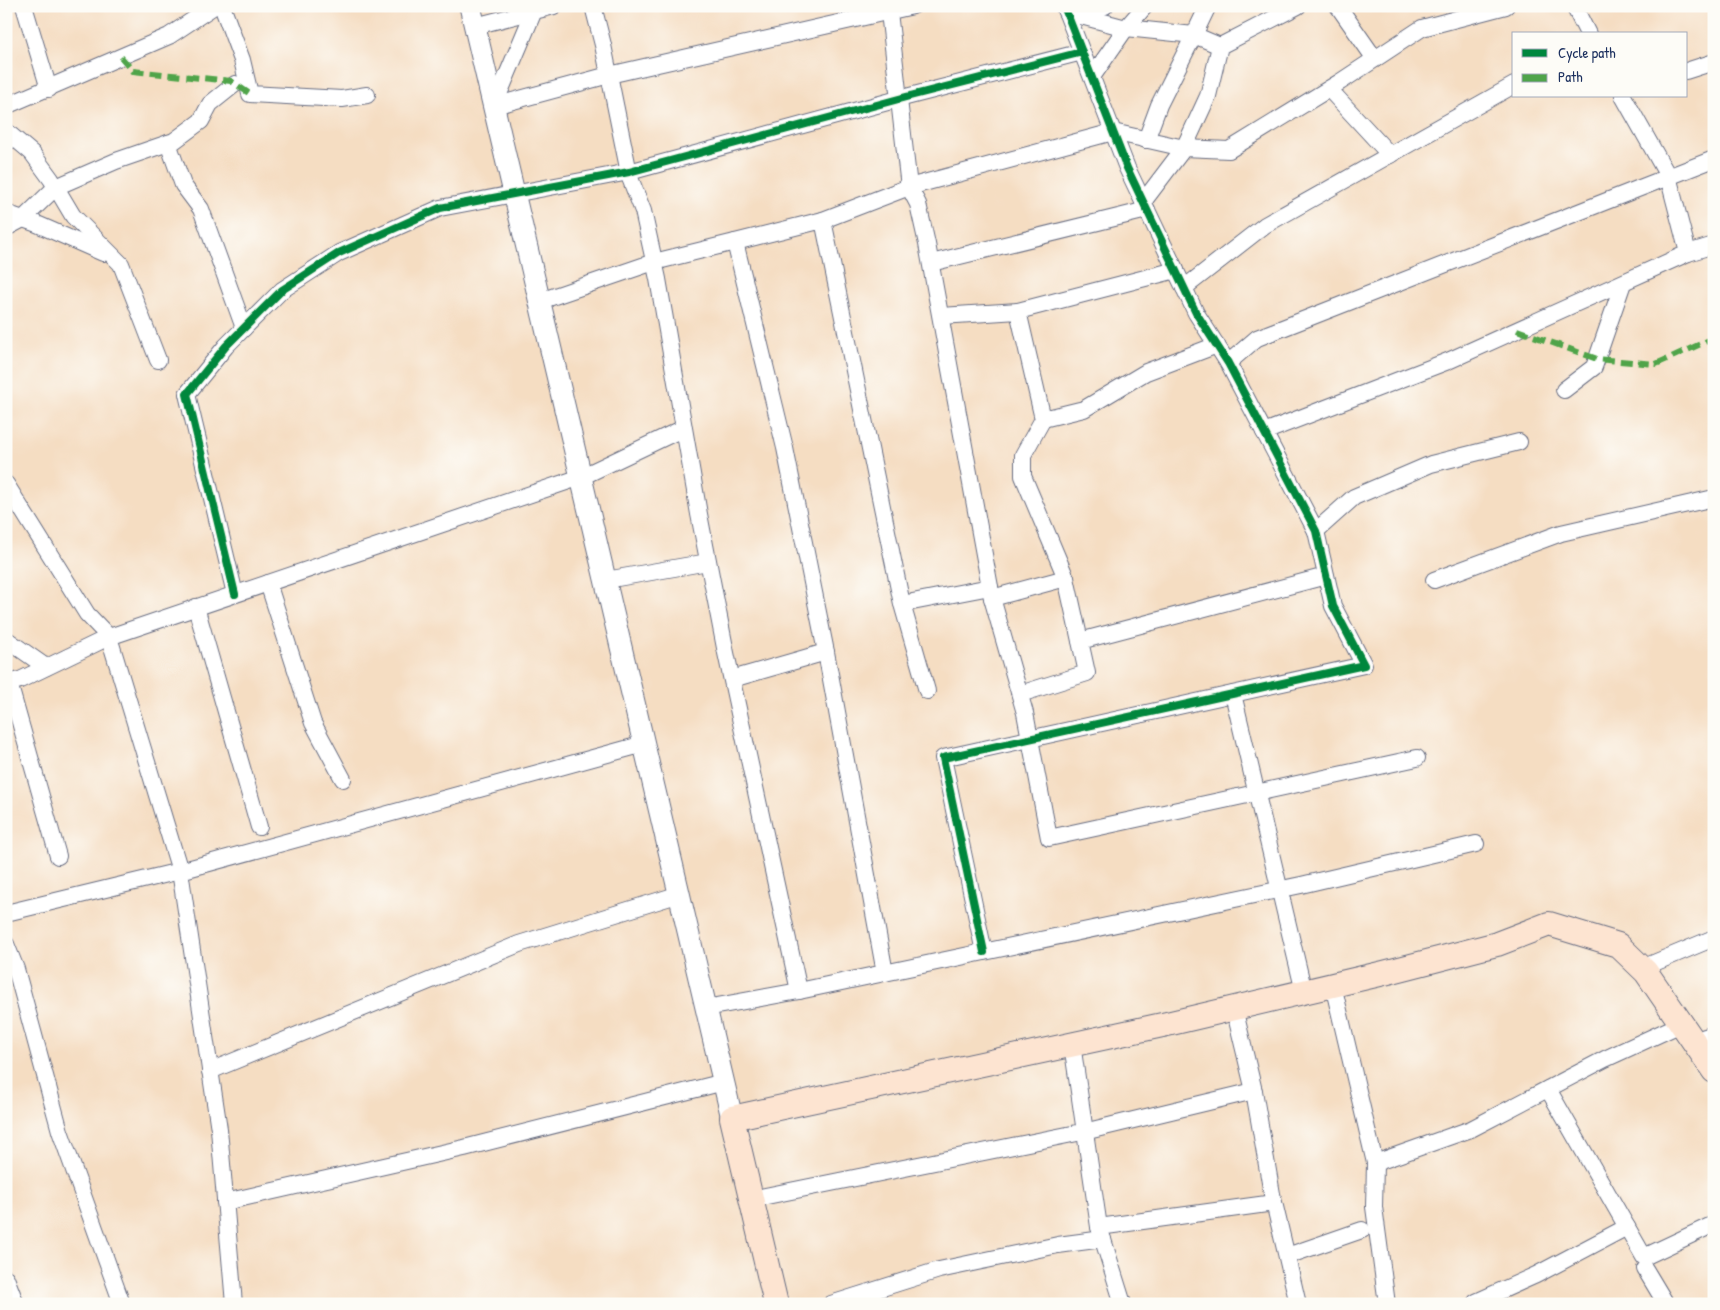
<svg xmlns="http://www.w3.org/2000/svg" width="1720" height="1310" font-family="'Patrick Hand',sans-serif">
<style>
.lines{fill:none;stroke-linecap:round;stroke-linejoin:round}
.minor-casing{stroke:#676c81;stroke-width:18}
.tertiary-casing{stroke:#676c81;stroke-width:23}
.secondary-casing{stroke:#676c81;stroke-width:26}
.minor{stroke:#fff;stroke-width:16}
.tertiary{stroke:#fff;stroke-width:21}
.secondary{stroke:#fde4d1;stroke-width:24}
.quiet{stroke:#4fa44a;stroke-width:6;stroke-dasharray:12 6;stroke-linecap:butt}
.cycleway-casing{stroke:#fdfcf7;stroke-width:11}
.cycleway{stroke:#00873e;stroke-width:8}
</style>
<rect width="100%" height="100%" fill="#fdfcf7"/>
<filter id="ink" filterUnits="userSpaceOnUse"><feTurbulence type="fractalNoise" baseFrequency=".02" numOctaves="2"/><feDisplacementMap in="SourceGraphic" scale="10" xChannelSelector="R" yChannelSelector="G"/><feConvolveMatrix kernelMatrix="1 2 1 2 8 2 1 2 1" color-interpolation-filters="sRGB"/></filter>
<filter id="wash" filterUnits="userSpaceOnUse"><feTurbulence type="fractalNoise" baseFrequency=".0096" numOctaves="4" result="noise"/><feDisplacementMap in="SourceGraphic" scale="20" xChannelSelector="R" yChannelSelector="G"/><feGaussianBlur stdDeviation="1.12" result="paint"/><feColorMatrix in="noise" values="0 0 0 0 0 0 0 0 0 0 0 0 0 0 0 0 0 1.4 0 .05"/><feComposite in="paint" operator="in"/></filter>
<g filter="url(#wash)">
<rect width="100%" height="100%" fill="#f5ddc2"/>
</g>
<g filter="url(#ink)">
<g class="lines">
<defs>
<g id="minor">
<polyline points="24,6 49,89"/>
<polyline points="222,6 242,60 250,94 342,99 367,95"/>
<polyline points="593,6 603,45 630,178 643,211 658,279 699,514 726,653 799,991 706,1008"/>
<polyline points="1338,6 1375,59"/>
<polyline points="1574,6 1588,34"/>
<polyline points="1076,11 1105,6"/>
<polyline points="889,12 909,187 918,204 927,244 992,598 1025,713 1049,838 1417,758"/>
<polyline points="1066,12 1126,28 1194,35 1208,6"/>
<polyline points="475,26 554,6"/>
<polyline points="1686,71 1714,62"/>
<polyline points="1092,77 1126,28 1145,6"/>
<polyline points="1329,89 1390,155"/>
<polyline points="6,106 169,36 214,6"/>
<polyline points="494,106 609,75 913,6"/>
<polyline points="494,106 534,11 539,6"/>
<polyline points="6,131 32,153 51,179 73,216 121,264 158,360"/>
<polyline points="1146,140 1159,105 1194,35 1220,46"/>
<polyline points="168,143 183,185 201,209 244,328"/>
<polyline points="1143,202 1184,148 1229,150 1340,82 1422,28 1506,6"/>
<polyline points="6,213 37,224 103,253"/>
<polyline points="823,220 909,187 1113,132 1184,148 1208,96 1220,46 1298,6"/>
<polyline points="6,228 23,219 56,187 116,161 174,141 201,121 210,104 235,84"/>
<polyline points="735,242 823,220 902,604"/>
<polyline points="1688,253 1714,245"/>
<polyline points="931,263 1147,210"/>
<polyline points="1184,288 1265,225 1514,85"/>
<polyline points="540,301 654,262 735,242 785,448 826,652 885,973"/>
<polyline points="941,316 1018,311"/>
<polyline points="1228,363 1257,338 1714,159"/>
<polyline points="1564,390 1594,367 1623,283"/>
<polyline points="1043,419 1084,409 1146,372 1217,345"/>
<polyline points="1264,432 1448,361 1688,253 1668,176 1623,96"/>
<polyline points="6,484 87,614 109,637 20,680 6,684"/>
<polyline points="1316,531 1354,497 1431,464 1519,442"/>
<polyline points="1066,578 1023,476 1023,455 1043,419 1018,311 1176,270"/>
<polyline points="606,580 708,562"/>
<polyline points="1434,580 1561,533 1714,498"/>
<polyline points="268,583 313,723 343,779"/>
<polyline points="235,594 187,394 226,346 282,290 339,253 440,208 629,172 906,97 1082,52"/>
<polyline points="992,598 1066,578 1080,641"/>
<polyline points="196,607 259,827"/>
<polyline points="6,639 46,667"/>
<polyline points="732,679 826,652"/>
<polyline points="9,683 58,856"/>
<polyline points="927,691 902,604 990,587"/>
<polyline points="1020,694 1087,673 1080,641 1326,576"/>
<polyline points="1233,694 1304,992"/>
<polyline points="6,913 180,871 109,637 581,477 684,428"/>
<polyline points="6,944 16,969 60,1131 122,1304"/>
<polyline points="984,952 943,758 1364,665 1333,606 1316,531 1228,363 1196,313 1127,168 1064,6"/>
<polyline points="1642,968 1714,938"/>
<polyline points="1333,985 1375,1163 1374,1207 1387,1304"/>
<polyline points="799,991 1301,885 1476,844"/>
<polyline points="1234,1008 1254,1091 1272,1194 1298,1304"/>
<polyline points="1693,1041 1714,1034"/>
<polyline points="1072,1044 1099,1227 1123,1304"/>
<polyline points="210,1071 519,944 680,894"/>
<polyline points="1548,1089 1644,1257 1714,1224"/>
<polyline points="1375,1163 1471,1129 1605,1059 1681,1024"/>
<polyline points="751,1199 1092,1130 1254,1091"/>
<polyline points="225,1202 464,1148 724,1082"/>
<polyline points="1099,1227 1274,1203"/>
<polyline points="1287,1256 1362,1230"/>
<polyline points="1645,1269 1666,1304"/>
<polyline points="6,1278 16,1304"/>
<polyline points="1476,1302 1536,1275 1627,1227"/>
<polyline points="234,1304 219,1129 180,871 644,744"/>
<polyline points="831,1304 939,1270 1058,1245 1103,1239"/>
</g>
<polyline id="tertiary" points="470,6 732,1118"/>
<polyline id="secondary" points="776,1304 732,1118 1167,1024 1384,973 1497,944 1549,924 1618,945 1646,972 1714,1071"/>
</defs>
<use href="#minor" class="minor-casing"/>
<use href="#tertiary" class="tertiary-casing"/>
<use href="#secondary" class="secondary-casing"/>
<use href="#minor" class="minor"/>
<use href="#tertiary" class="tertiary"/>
<use href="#secondary" class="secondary"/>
<g class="quiet">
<polyline points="121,57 133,71 231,81 250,94"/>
<polyline points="1517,330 1597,359 1656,364 1714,338"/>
</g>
<defs>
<g id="cycleway">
<polyline points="235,594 187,394 226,346 282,290 339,253 440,208 629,172 906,97 1082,52"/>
<polyline points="984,952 943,758 1364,665 1333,606 1316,531 1228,363 1196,313 1127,168 1064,6"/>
</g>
</defs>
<use href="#cycleway" class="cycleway-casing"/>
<use href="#cycleway" class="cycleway"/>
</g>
</g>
<rect width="1720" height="1310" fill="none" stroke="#fdfcf7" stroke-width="25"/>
<rect x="1512" y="32" width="175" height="65" fill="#fdfcf7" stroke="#a3aaba"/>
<rect x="1522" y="49" width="25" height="8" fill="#00873e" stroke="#a3aaba"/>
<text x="1558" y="58" font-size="15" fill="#1b2f5e">Cycle path</text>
<rect x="1522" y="74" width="25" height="8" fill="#4fa44a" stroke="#a3aaba"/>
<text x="1558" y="82" font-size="15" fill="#1b2f5e">Path</text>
</svg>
